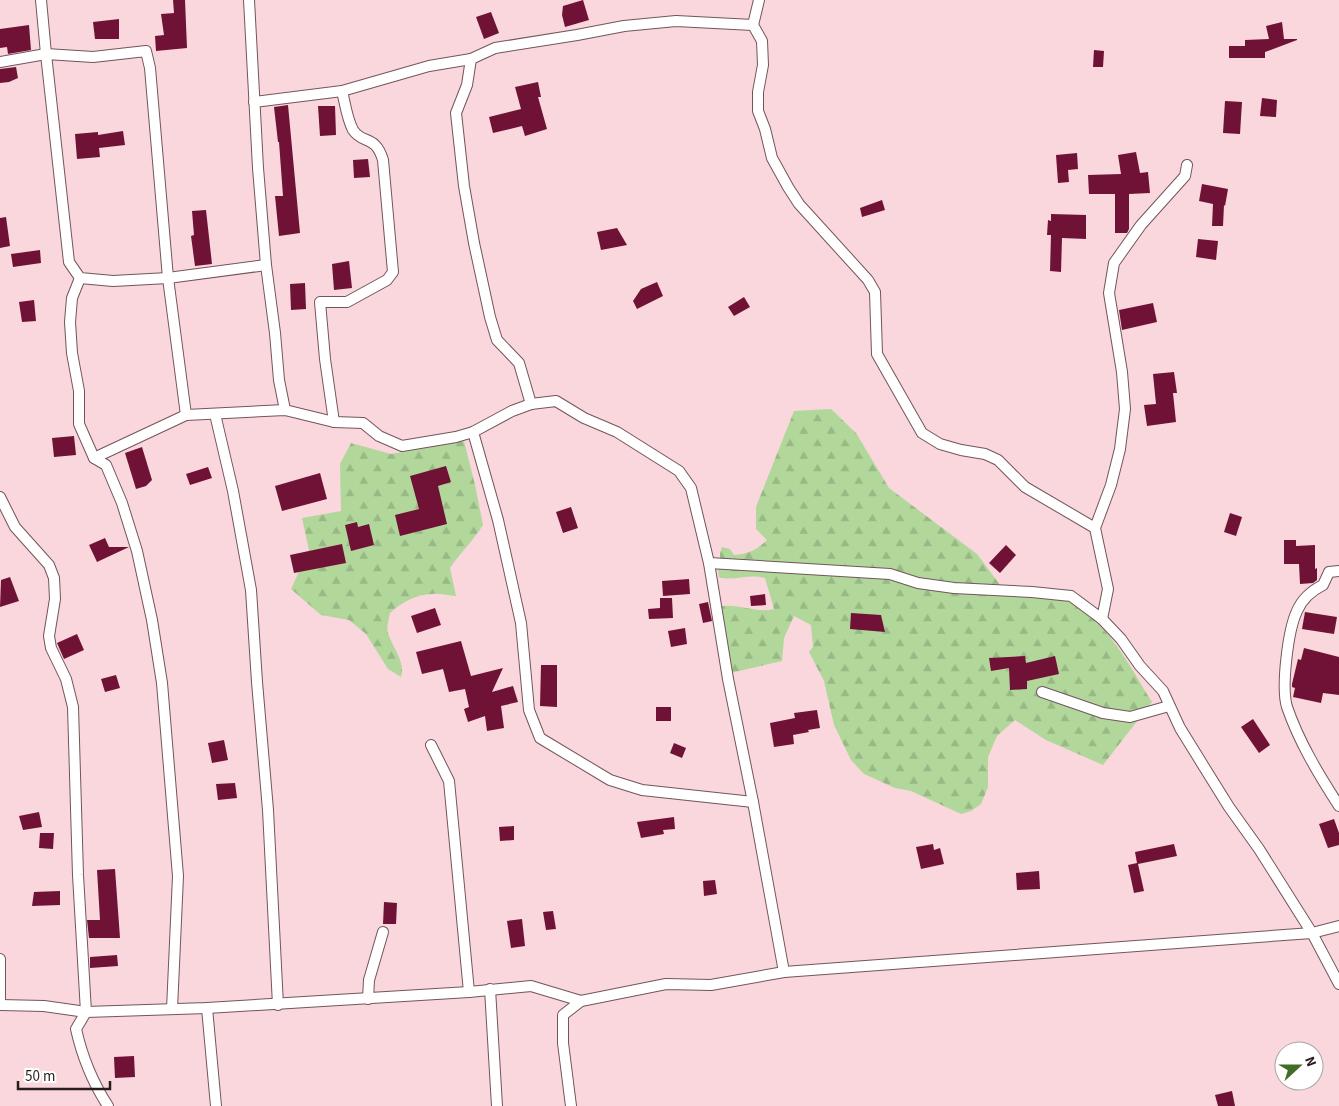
<svg xmlns="http://www.w3.org/2000/svg" width="1339" height="1106" font-family="'Source Sans 3',sans-serif">
<style>
.forest{fill:url(#forest-firs)}
.building{fill:#701235}
.lines{fill:none;stroke-linecap:round;stroke-linejoin:round}
.street-casing{stroke:#72555b;stroke-width:12}
.street{stroke:#fff;stroke-width:10}
</style>
<defs>
<pattern id="forest-firs" width="22" height="20" patternUnits="userSpaceOnUse" patternTransform="scale(1.25)"><rect width="22" height="20" fill="#b1d79b"/><path d="M5 1l3.5 6h-7zM16 11l3.5 6h-7z" fill="#98b885"/></pattern>
</defs>
<rect width="100%" height="100%" fill="#f9d7dd"/>
<g class="forest">
<path d="M831 409 856 433 889 488 977 554 1009 597C1025 596 1049 594 1063 599 1104 614 1130 667 1152 702L1103 765 1046 740 1015 720 997 736 988 757V787L981 804 971 811 961 814 911 791 895 788 864 774 851 760 834 725 824 681 809 652 813 647 811 625 794 616 784 638 782 661 730 673 718 607C737 602 756 614 774 609L765 578C747 573 734 582 719 577L717 562 720 558V553L722 547 730 549 734 555C749 554 757 550 767 540L756 529V507L794 411Z"/>
<path d="M464 441 475 485 483 525C473 541 460 553 450 568L456 596C448 596 440 593 432 594 416 594 401 603 390 613 389 619 386 627 388 633 392 647 406 662 401 677L388 669 366 634 349 620 321 615 291 589 309 550 302 518 341 511 340 464 351 443 391 454Z"/>
</g>
<g class="building">
<polygon points="173,0 185,0 187,48 156,51 155,36 164,35 161,14 174,13"/>
<polygon points="583,0 589,20 565,27 562,15 563,6"/>
<polygon points="491,12 499,33 484,39 476,17"/>
<polygon points="119,19 119,39 95,39 93,22"/>
<polygon points="1282,22 1284,39 1297,39 1297,40 1265,52 1265,58 1229,58 1229,46 1245,46 1245,40 1269,39 1266,26"/>
<polygon points="29,25 31,50 8,54 7,47 0,48 0,29"/>
<polygon points="1094,50 1104,51 1103,67 1093,67"/>
<polygon points="16,67 18,78 9,82 0,83 0,69"/>
<polygon points="538,82 541,97 538,97 547,129 525,136 522,126 493,133 489,117 521,109 515,87"/>
<polygon points="1262,98 1277,100 1276,117 1260,116"/>
<polygon points="1225,101 1242,102 1240,134 1223,133"/>
<polygon points="288,105 300,233 279,236 275,196 283,196 279,142 278,142 274,107"/>
<polygon points="318,106 335,106 336,135 320,136"/>
<polygon points="123,131 125,145 99,148 100,157 77,159 75,134 98,132 98,135"/>
<polygon points="1136,152 1140,173 1148,172 1150,193 1129,194 1129,229 1127,233 1115,233 1115,194 1089,194 1088,175 1121,174 1118,155"/>
<polygon points="1077,153 1078,169 1068,170 1069,182 1058,183 1056,155"/>
<polygon points="368,159 370,177 354,178 353,160"/>
<polygon points="1202,184 1228,189 1225,206 1224,205 1223,226 1212,226 1213,204 1199,201"/>
<polygon points="882,200 885,210 862,217 860,208"/>
<polygon points="206,210 212,264 195,266 191,236 194,235 192,211"/>
<polygon points="1051,214 1086,215 1086,239 1062,238 1061,272 1050,271 1051,235 1047,235 1048,220 1051,221"/>
<polygon points="6,217 10,246 0,248 0,218"/>
<polygon points="617,228 627,245 601,250 597,232"/>
<polygon points="1198,239 1218,241 1216,260 1196,257"/>
<polygon points="40,250 41,263 13,267 11,254"/>
<polygon points="349,261 352,288 334,290 332,264"/>
<polygon points="657,282 663,296 637,309 633,301 641,289"/>
<polygon points="305,283 306,309 291,310 290,284"/>
<polygon points="744,297 750,307 734,316 728,307"/>
<polygon points="34,300 36,321 22,322 19,302"/>
<polygon points="1153,303 1157,322 1122,330 1119,310"/>
<polygon points="1174,372 1177,393 1173,393 1176,422 1147,426 1144,405 1156,404 1153,374"/>
<polygon points="74,436 76,455 54,457 52,438"/>
<polygon points="142,447 152,480 146,486 136,489 125,453"/>
<polygon points="446,466 451,482 438,486 447,524 400,536 395,515 419,509 410,476"/>
<polygon points="208,467 212,478 190,485 186,474"/>
<polygon points="320,473 327,499 282,511 275,486"/>
<polygon points="571,507 578,528 563,533 556,512"/>
<polygon points="1230,513 1242,517 1236,536 1224,532"/>
<polygon points="357,522 358,527 369,524 374,545 351,551 345,525"/>
<polygon points="105,538 109,547 129,547 97,562 89,545"/>
<polygon points="1284,540 1296,540 1296,546 1315,545 1315,569 1317,568 1317,580 1313,583 1300,584 1299,564 1284,564"/>
<polygon points="342,544 346,563 294,573 290,555"/>
<polygon points="1006,545 1016,555 1000,573 989,563"/>
<polygon points="10,577 19,601 0,607 1,580"/>
<polygon points="689,579 690,594 663,596 662,581"/>
<polygon points="765,594 766,605 751,606 750,596"/>
<polygon points="660,598 672,598 673,618 649,619 648,609 660,608"/>
<polygon points="708,602 712,621 703,623 699,604"/>
<polygon points="435,608 441,625 417,633 411,616"/>
<polygon points="1305,612 1337,617 1334,634 1302,629"/>
<polygon points="851,613 881,615 885,632 850,629"/>
<polygon points="685,628 687,644 671,647 668,631"/>
<polygon points="77,634 84,650 64,659 57,643"/>
<polygon points="461,641 471,676 503,668 492,692 513,686 518,702 501,706 504,728 487,731 485,716 468,722 464,709 469,707 465,689 449,692 443,669 422,674 416,652"/>
<polygon points="1304,648 1339,657 1339,695 1323,693 1321,703 1293,697 1295,688 1292,687 1292,684 1298,659 1301,660"/>
<polygon points="1025,656 1026,663 1055,656 1059,674 1027,681 1027,689 1010,690 1009,668 991,671 989,658"/>
<polygon points="541,665 557,665 557,707 540,706"/>
<polygon points="116,675 120,688 105,692 101,679"/>
<rect x="656" y="707" width="15" height="14"/>
<polygon points="817,710 820,728 808,730 809,732 793,735 794,744 774,747 770,723 795,718 794,713"/>
<polygon points="1253,719 1270,745 1259,753 1241,727"/>
<polygon points="224,740 228,760 212,763 208,743"/>
<polygon points="674,743 686,748 682,758 670,753"/>
<polygon points="235,783 237,798 218,800 216,784"/>
<polygon points="39,812 42,827 23,830 19,816"/>
<polygon points="674,817 675,829 663,830 664,834 641,838 637,822"/>
<polygon points="1334,819 1339,833 1339,845 1328,848 1319,824"/>
<polygon points="514,826 514,840 500,841 499,827"/>
<polygon points="40,833 54,833 53,849 39,848"/>
<polygon points="933,844 934,850 940,848 944,864 921,869 916,847"/>
<polygon points="1174,844 1177,856 1138,864 1144,891 1134,893 1128,865 1137,863 1135,852"/>
<polygon points="115,869 120,938 89,938 87,920 100,920 97,870"/>
<polygon points="1039,871 1040,889 1017,890 1016,873"/>
<polygon points="715,880 717,894 704,896 703,881"/>
<polygon points="60,891 60,905 32,906 34,892"/>
<polygon points="384,902 397,903 396,924 383,924"/>
<polygon points="553,911 556,929 546,930 543,912"/>
<polygon points="522,919 525,946 511,948 507,921"/>
<polygon points="117,955 118,966 90,968 90,957"/>
<polygon points="134,1056 135,1077 115,1078 114,1057"/>
<polygon points="1232,1091 1235,1106 1218,1106 1215,1095"/>
</g>
<g class="lines">
<defs>
<g id="street">
<polyline points="41,0 46,54 69,262 80,278 113,281 168,278 266,265"/>
<polyline points="249,0 258,168 266,265 275,333 279,380 285,410"/>
<polyline points="759,0 753,25 762,41 763,65 758,92 758,111 765,129 772,158 788,187 799,204 868,280 875,292 877,354 922,433 940,444 961,450 985,454 998,460 1025,487 1095,528"/>
<polyline points="471,59 467,85 456,113 464,186 474,243 490,317 497,340 519,363 531,404"/>
<polyline points="0,62 46,54 93,57 146,51 150,68 168,278 186,415 285,410 334,422 363,423 379,436 402,446 456,437 473,432 512,411 531,404 556,401 584,418 617,432 679,471 691,488 709,563 728,679 753,802 784,972"/>
<polyline points="254,102 342,91 429,66 471,59 495,48 577,35 624,26 676,21 753,25"/>
<polyline points="80,278 72,298 70,322 72,353 79,391 79,424 94,458"/>
<polyline points="215,414 233,491 251,590 257,682 268,810 278,1005"/>
<path d="M334 422 325 359 320 302H347L387 280 393 272 383 160C375 134 363 145 353 130 347 119 345 103 342 91"/>
<polyline points="473,432 498,520 521,623 529,710 540,738 610,780 642,790 753,802"/>
<path d="M0 497 15 527 49 565 54 578 55 599 49 636 51 648 66 679 73 707 78 875 86 1012 76 1029C82 1056 93 1083 108 1106"/>
<polyline points="709,563 890,574 918,583 954,588 1032,592 1071,596 1102,619 1121,639 1140,666 1163,691 1180,728 1201,762 1229,807 1259,849 1312,933 1339,984"/>
<path d="M1339 571 1329 572 1323 585C1311 591 1302 599 1297 611 1288 630 1281 687 1287 707 1299 742 1319 775 1339 806"/>
<polyline points="1102,619 1108,589 1095,528 1111,485 1120,449 1125,409 1122,372 1109,293 1114,263 1141,225 1185,176 1187,165"/>
<polyline points="1042,692 1103,713 1130,717 1169,706"/>
<polyline points="431,745 449,781 469,992"/>
<polyline points="0,959 0,1005"/>
<polyline points="490,989 497,1106"/>
<polyline points="368,999 369,980 383,932"/>
<polyline points="0,1005 44,1006 86,1012 207,1008 469,992 531,986 581,1001 666,984 711,985 784,972 1312,933 1339,926"/>
<polyline points="207,1008 216,1106"/>
<polyline points="172,1009 178,876 162,683 152,620 137,551 122,503 106,465 94,458 186,415"/>
<polyline points="571,1106 563,1043 563,1015 581,1001"/>
</g>
</defs>
<use href="#street" class="street-casing"/>
<use href="#street" class="street"/>
</g>
<g transform="translate(1299 1066) rotate(69)"><circle r="24" fill="#ffffff" stroke="#a9a4a5"/>
<path d="M0-4L9 19L0 12L-9 19Z" fill="#436c27"/>
<text y="-8" font-size="14" font-weight="bold" text-anchor="middle" fill="#281c1e">N</text>
</g>
<path d="M18 1081v8h92v-8" fill="none" stroke="#281c1e" stroke-width="2.5"/>
<text x="25" y="1081" font-size="15" fill="#281c1e" stroke="#ffffff" stroke-width="4" paint-order="stroke">50 m</text>
</svg>
